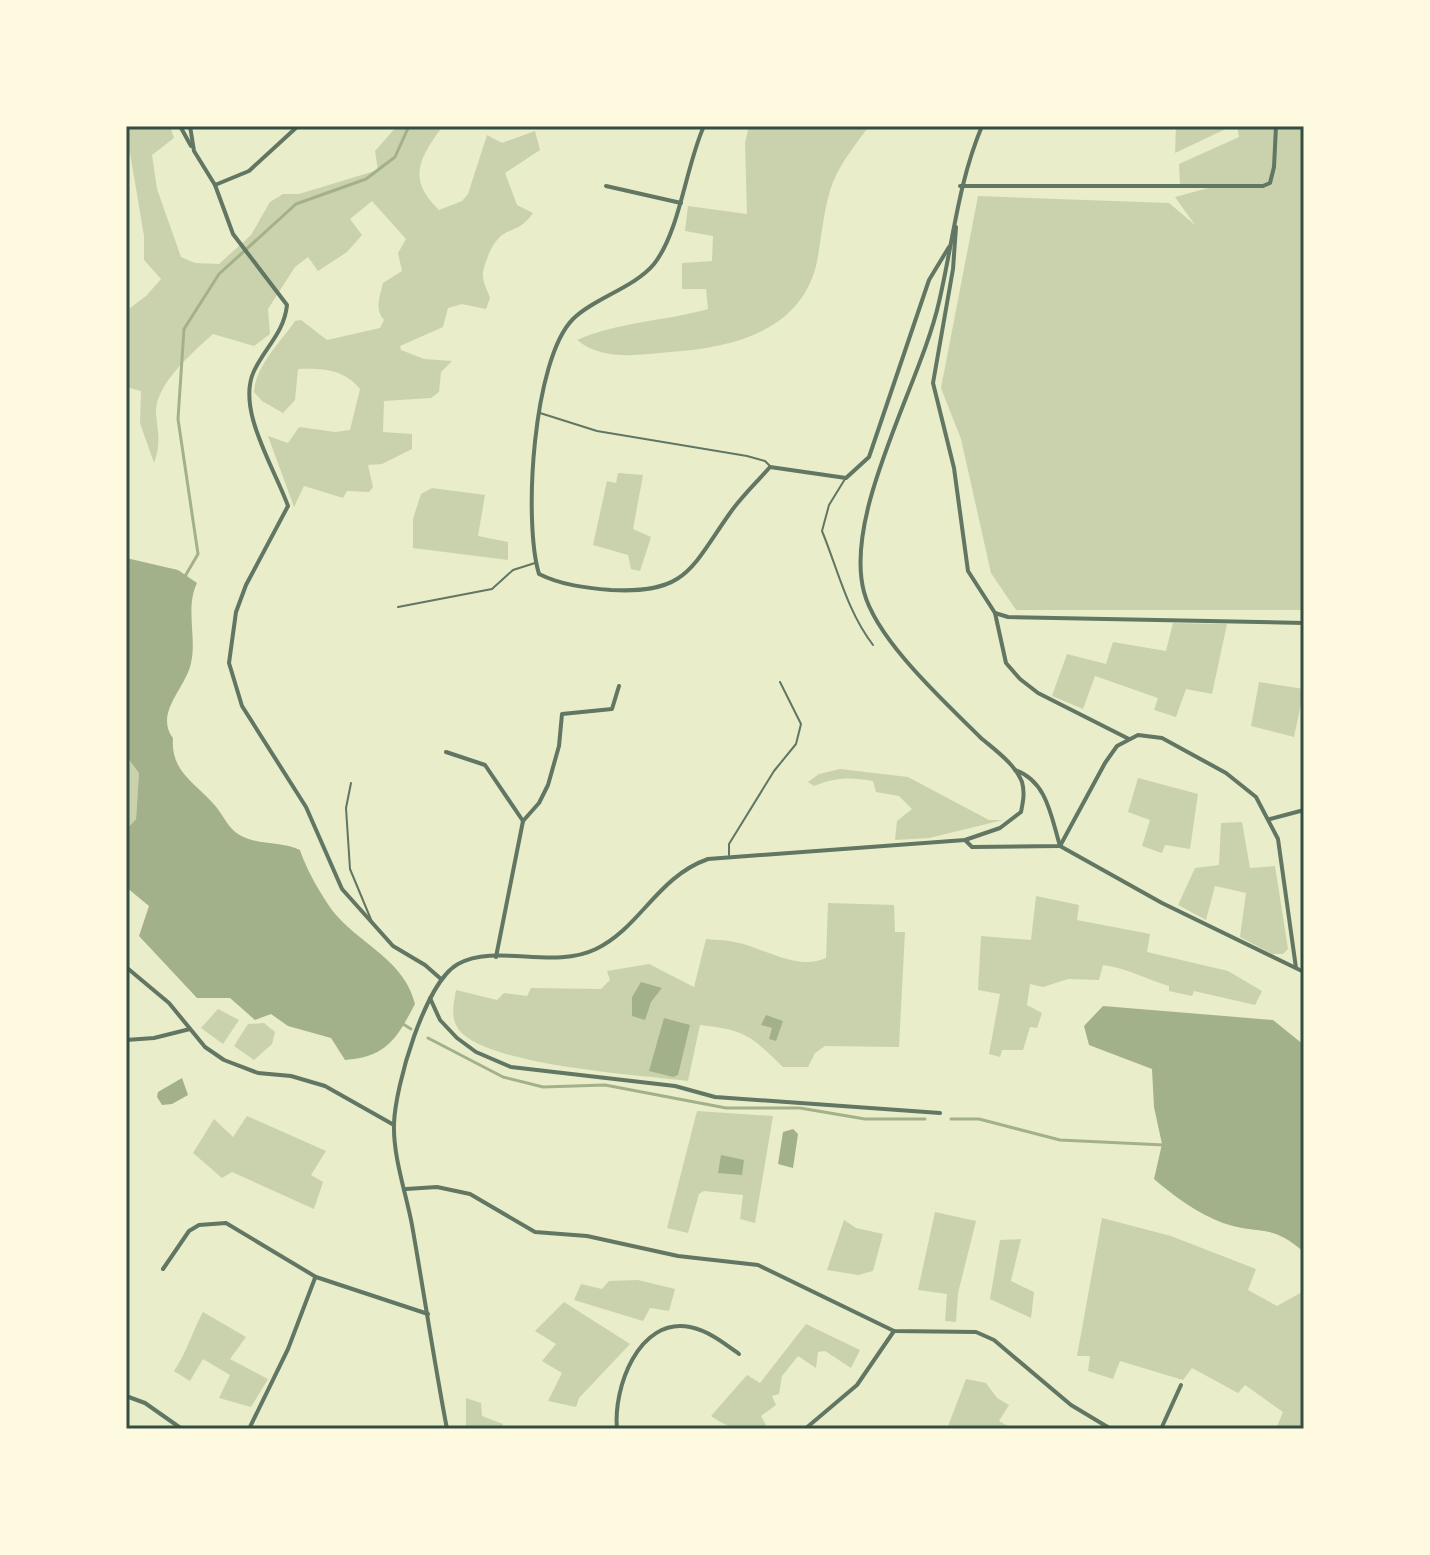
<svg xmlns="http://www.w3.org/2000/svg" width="1430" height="1555" font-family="'DejaVu Sans',sans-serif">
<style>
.green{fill:#cad2ad}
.water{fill:#a3b18a}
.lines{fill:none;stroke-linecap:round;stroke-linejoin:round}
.stream{stroke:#a3b18a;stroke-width:3}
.service{stroke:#617663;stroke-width:2}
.minor{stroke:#617663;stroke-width:4}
.tertiary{stroke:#617663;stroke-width:4}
.neatline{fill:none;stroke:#344e41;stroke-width:3}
</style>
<rect width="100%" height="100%" fill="#e9edc9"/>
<g class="green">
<path d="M126 126H170L174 138 152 155 157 189 181 257 195 263 219 264 251 235 270 202 283 194H299L378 170 375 151 397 126H443C420 157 406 179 439 210L462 201 468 194 487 135 502 143 535 131 540 150 505 173 517 205 533 213C516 238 502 222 488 256 480 278 482 276 490 298L486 309 462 304 448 308 443 327 400 346 401 350 424 359 452 361 441 372 439 392 431 398 384 401 383 432 412 434V449L382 464 368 465 373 487 369 492 347 491 343 498 304 486 294 507 268 436 288 443 299 427 335 432 350 430 360 389C344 369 322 368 298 369L295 400 283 413 262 401 254 392C256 365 280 343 295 321L301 320 327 340 380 328 384 320C374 309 380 296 383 283L402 271 398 253 406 239 372 201 350 219 362 235 347 252 318 271 308 257 295 267 268 309 270 334 254 346 213 334C194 351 154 385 156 414 158 432 161 445 154 463L140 423 141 391 126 387V311L146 296 161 279 144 260V236L130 153 126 151Z"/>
<path d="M749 126H869C856 144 842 161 833 182 823 208 822 239 816 266 799 332 731 348 670 352 639 355 602 361 577 340 618 322 665 321 708 309L706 289H682V263L712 261 713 236 685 231 688 206 747 214 745 143Z"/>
<polygon points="1176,126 1232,126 1175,153"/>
<polygon points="1237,126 1304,126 1304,610 1016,610 991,573 961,439 941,388 978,196 1169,203 1195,225 1175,197 1212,187 1180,185 1179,164 1239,137"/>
<polygon points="618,473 643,475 633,529 651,537 640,571 631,569 628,555 593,545 607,481 616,483"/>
<polygon points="432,488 485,495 478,536 508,542 508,560 413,548 413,519 421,494"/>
<polygon points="1173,623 1227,624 1212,694 1186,689 1176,717 1154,710 1158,698 1095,676 1083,709 1052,696 1067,654 1106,664 1113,642 1166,651"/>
<polygon points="1259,682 1304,689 1294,737 1251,726"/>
<polygon points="126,756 139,773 136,819 126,830"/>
<path d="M840 769 908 777 989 820H1003L929 838 895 840 897 821 912 809 899 796 876 792 873 781C850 777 836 777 814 786L808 782 819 774Z"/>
<polygon points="1138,778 1198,794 1190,849 1165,845 1162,853 1142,846 1150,820 1128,812"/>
<polygon points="1242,822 1250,868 1275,866 1288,949 1283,954 1272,954 1240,937 1246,893 1215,886 1206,920 1178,905 1195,868 1219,865 1221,823"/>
<path d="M1036 896 1079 905 1077 920 1150 934 1147 952 1228 971 1262 991 1255 1005 1194 991 1192 996 1169 991V986C1146 979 1126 968 1103 965L1099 980 1068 979 1043 987 1030 984 1027 1005 1042 1013 1037 1028 1030 1027 1023 1050H1002L1000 1057 989 1054 1000 994 978 990 981 936 1031 940Z"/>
<path d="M828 903 894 905 895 932H905L899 1047 825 1046 815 1053 808 1067H783C751 1036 746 1030 700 1025L688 1081C637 1075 501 1066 464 1035 449 1022 453 1007 456 990L497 1000 504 993 527 996 531 988 601 989 610 980 607 971 649 964 694 987 706 939C717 940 728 940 739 943 765 949 798 971 826 958Z"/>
<polygon points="218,1009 239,1020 223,1044 201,1028"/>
<polygon points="264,1023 275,1032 272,1044 254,1060 234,1046 248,1024"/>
<polygon points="697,1111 773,1116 755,1223 740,1219 743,1195 704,1191 699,1194 688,1233 667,1228"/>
<polygon points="247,1116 326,1151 311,1175 323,1182 314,1209 232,1172 222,1178 193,1153 214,1119 233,1137"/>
<polygon points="935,1212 976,1221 958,1293 956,1322 945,1321 947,1294 918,1290"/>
<polygon points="1102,1218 1171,1236 1256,1269 1248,1290 1277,1306 1304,1291 1304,1429 1276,1429 1283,1412 1245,1385 1238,1393 1192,1368 1183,1380 1120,1361 1113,1379 1088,1371 1090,1356 1077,1356"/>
<polygon points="844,1220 856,1228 883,1234 873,1271 858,1275 827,1270"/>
<polygon points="1021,1239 1011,1281 1034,1292 1031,1318 990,1299 1000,1240"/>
<polygon points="638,1280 675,1289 669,1311 650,1308 643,1321 574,1300 581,1284 602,1289 609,1281"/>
<polygon points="564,1302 630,1344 579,1398 576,1407 548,1401 562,1373 542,1361 556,1344 535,1331"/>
<path d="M203 1312 246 1337 230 1359 268 1379 251 1407 219 1398 230 1375 203 1359 190 1381 174 1371C187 1352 192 1332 203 1312Z"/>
<path d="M806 1324 860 1350 851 1368 825 1351 818 1352 816 1368 798 1356 782 1376 779 1394 772 1396 776 1405 761 1416 766 1425C746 1435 728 1428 711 1416L747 1375 760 1383Z"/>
<polygon points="966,1379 986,1383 997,1398 1009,1405 999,1421 1013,1429 947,1429"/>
<polygon points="466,1398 481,1403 482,1416 503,1424 501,1429 466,1429"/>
</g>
<g class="water">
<path d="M126 558 178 570 197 583C185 608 197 637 191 663 186 688 154 713 173 738 170 773 198 784 217 808 227 821 229 831 246 838 263 845 283 842 300 850 306 869 324 901 337 916 364 946 405 962 415 1004 397 1038 387 1057 345 1060L331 1038 288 1026 271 1014 255 1020 230 998H197L139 936 149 906 126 887V830L136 819 139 773 126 756Z"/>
<polygon points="641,982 662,988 651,1002 645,1020 632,1016 632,997"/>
<path d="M1103 1006 1273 1020 1304 1045V1252C1269 1222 1261 1236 1223 1223 1197 1213 1175 1197 1154 1179L1162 1144 1154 1107 1152 1069 1089 1045 1084 1026Z"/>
<polygon points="766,1015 783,1021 776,1041 769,1039 772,1028 761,1025"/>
<polygon points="664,1018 690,1025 678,1075 673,1077 649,1071"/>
<polygon points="182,1078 188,1095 172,1104 162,1105 157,1097 158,1092"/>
<polygon points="793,1129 798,1134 793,1168 778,1164 783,1132"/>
<polygon points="721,1155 744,1160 742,1175 718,1173"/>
</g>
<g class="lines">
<g class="stream">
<polyline points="184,578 198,554 178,419 184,329 219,274 296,204 366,179 395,157 409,126"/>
<polyline points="403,1024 411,1029"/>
<polyline points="428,1038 503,1077 543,1087 605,1085 726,1108 800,1108 865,1119 925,1119"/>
<polyline points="951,1119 979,1119 1060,1140 1164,1145"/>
</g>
<g class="service">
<polyline points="540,413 597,431 747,456 765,461 770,466"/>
<path d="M845 479 829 505 822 531C838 570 847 611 873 645"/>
<polyline points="398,607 492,589 513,570 535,563"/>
<polyline points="351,783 346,808 350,869 372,922"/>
<polyline points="729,855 729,844 774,771 796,744 801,724 780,682"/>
</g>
<g class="minor">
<polyline points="180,126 191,146"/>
<path d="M190 126 194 151 215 185 233 234 287 305C284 333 266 346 254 371 236 409 274 467 288 506L246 585 236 612 229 663 242 706 306 807 342 889 393 946 425 965 441 979"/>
<path d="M704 126C686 165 680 231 654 264 634 288 594 298 573 319 533 359 523 521 539 574 561 585 586 588 611 590 687 594 691 568 730 513 741 497 757 482 770 467L846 478 869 457 929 280 949 247"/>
<polyline points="215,185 249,171 298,126"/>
<polyline points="606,186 681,203"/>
<polyline points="960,186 1263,186 1270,183 1274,167 1276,126"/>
<polyline points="956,227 953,269 933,383 954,468 968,571 995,613 1006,663 1020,679 1038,693 1129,739"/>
<polyline points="995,613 1008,617 1304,623"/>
<polyline points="446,752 485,765 523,821"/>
<path d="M1015 770C1047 781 1051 816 1060 846L1162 903 1304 972"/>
<polyline points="1270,819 1304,810"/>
<polyline points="965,840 972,847 1060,846 1105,763 1117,746 1138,735 1162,738 1226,773 1256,797 1278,839 1296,968"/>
<polyline points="496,957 523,821 539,803 548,785 559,746 562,714 612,709 619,686"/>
<polyline points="126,967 169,1003 205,1047 224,1060 258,1073 291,1076 325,1086 394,1125"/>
<polyline points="430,998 440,1020 457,1038 476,1052 511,1067 675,1086 715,1097 940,1113"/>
<polyline points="126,1040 154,1038 190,1029"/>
<polyline points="406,1189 437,1187 470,1194 535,1232 587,1236 678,1256 758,1265 894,1331 976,1332 994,1340 1071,1405 1111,1429"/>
<polyline points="163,1269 189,1231 199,1225 226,1223 316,1277 428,1314"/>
<polyline points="126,1396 145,1403 182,1429"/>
<polyline points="249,1429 288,1349 315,1278"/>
<path d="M617 1429C613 1389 638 1317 690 1327 709 1331 724 1343 739 1354"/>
<polyline points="805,1429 857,1385 894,1331"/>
<polyline points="1161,1429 1181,1385"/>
</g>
<path class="tertiary" d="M447 1429C434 1361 424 1293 412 1225 406 1193 393 1157 394 1124 395 1086 425 982 458 964 496 943 553 970 596 949 640 928 657 877 708 859L965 840 1000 828 1021 812C1023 802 1025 793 1022 782 1015 764 995 750 981 738 946 703 877 641 864 592 843 513 921 383 939 302 953 242 958 183 982 126"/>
</g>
<rect width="1430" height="1555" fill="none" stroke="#fefae0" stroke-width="256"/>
<rect x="128" y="128" width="1174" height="1299" class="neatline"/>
</svg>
